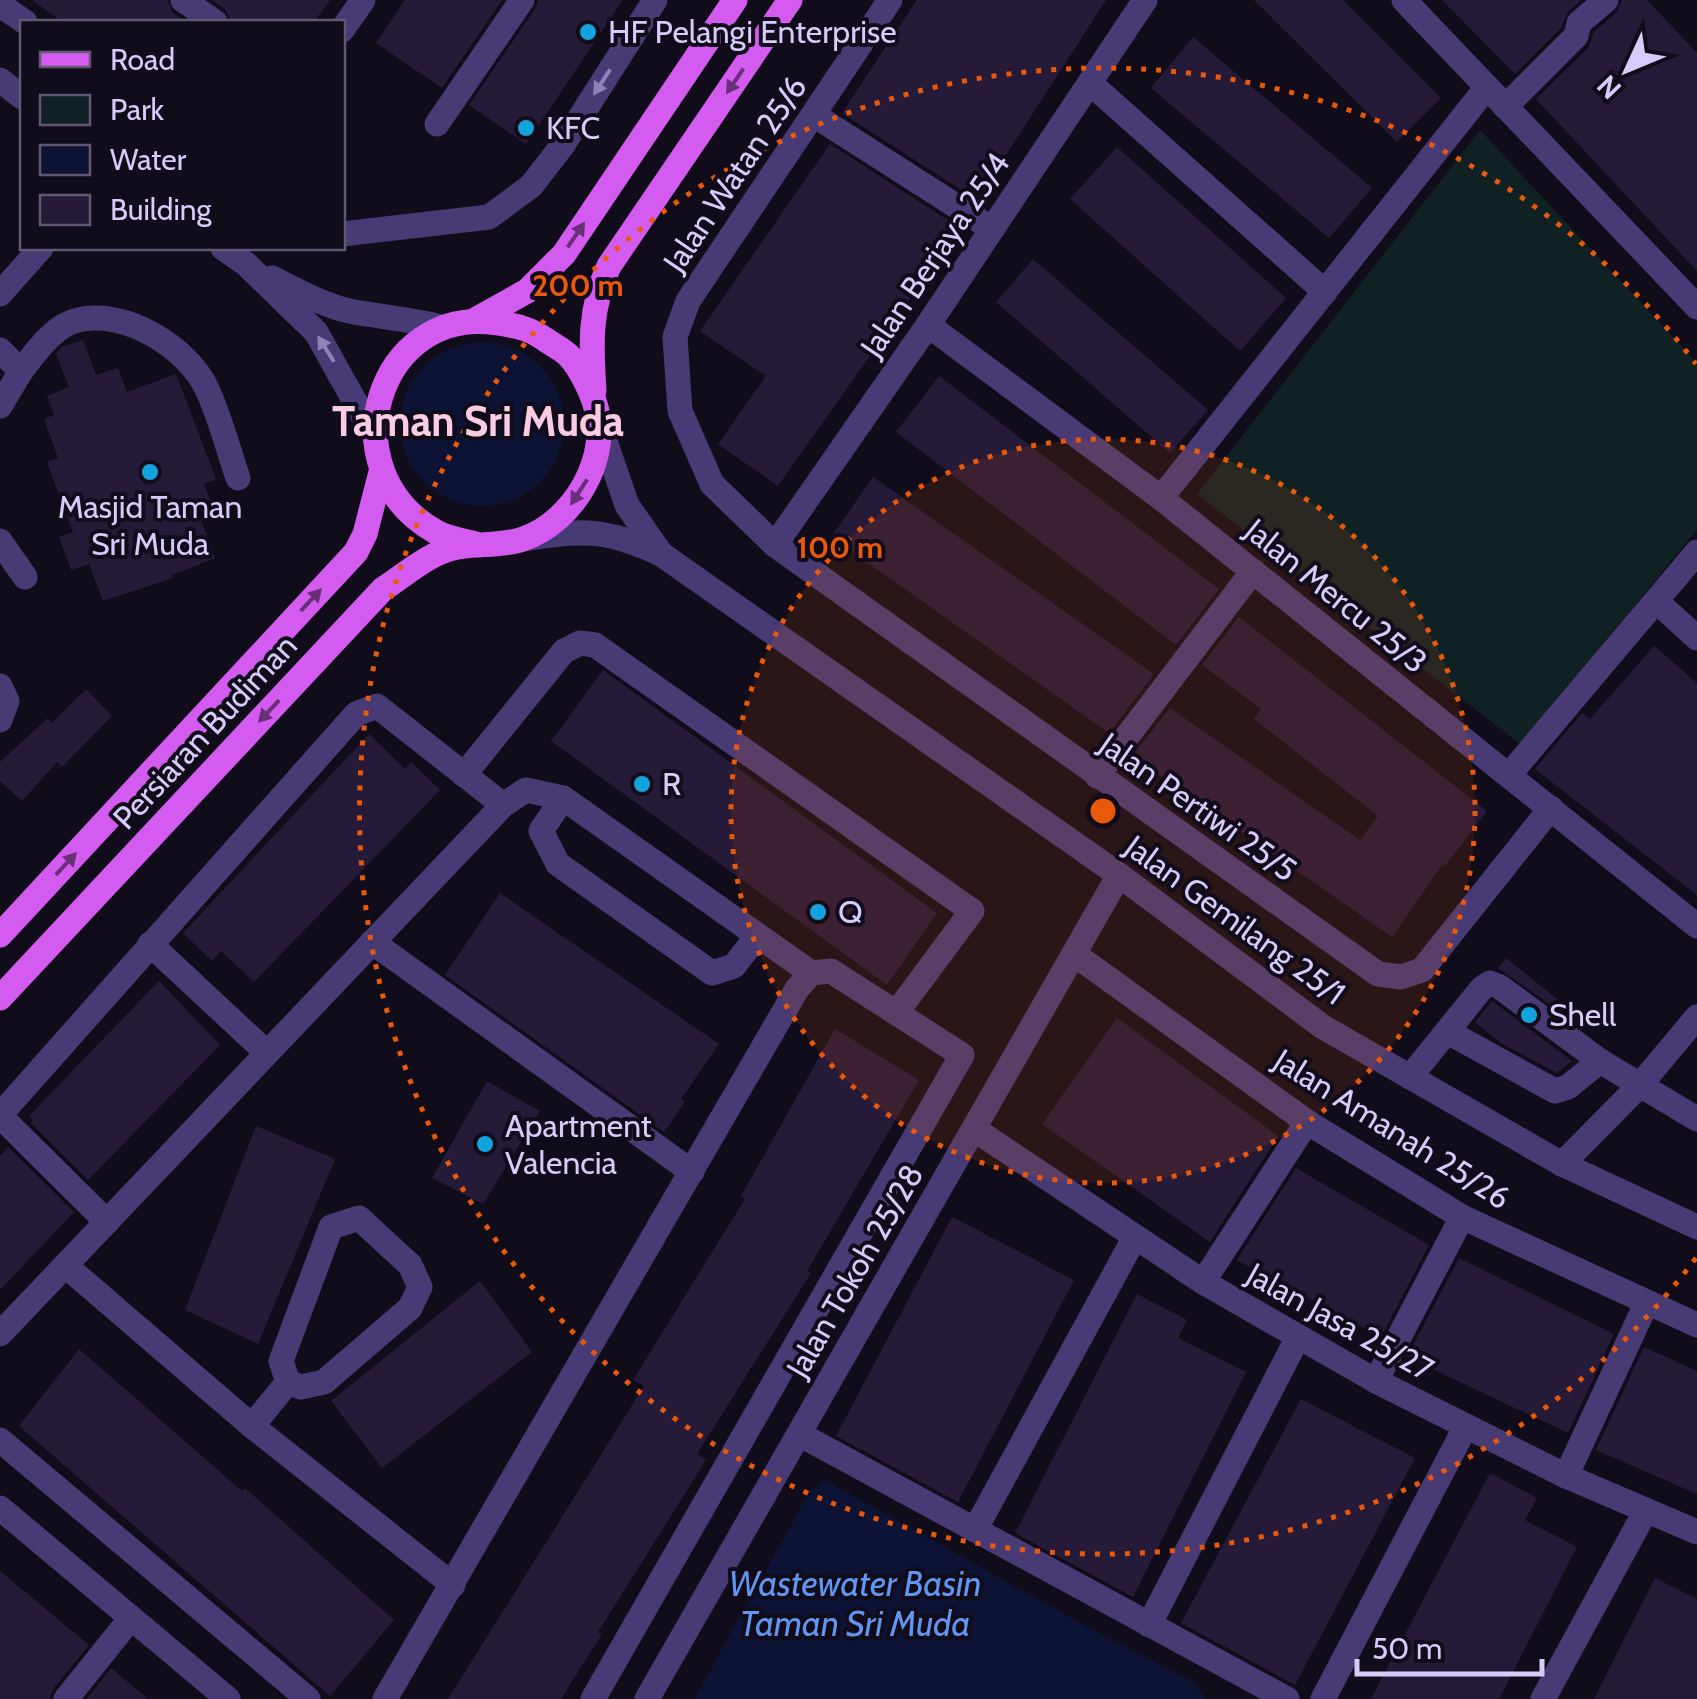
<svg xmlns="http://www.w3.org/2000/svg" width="1697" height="1699" font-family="Cabin,sans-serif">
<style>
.green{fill:#102124}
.water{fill:#0c1334}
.building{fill:#261a39}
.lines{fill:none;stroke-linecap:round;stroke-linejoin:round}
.minor{stroke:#483b75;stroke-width:25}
.major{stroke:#d45bf0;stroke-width:25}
.oneway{fill:#69307a}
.oneway2{fill:#9082b8}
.ring{fill:none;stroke:#e8590c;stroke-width:5;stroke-dasharray:5 10}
.poi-dot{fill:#14a4dd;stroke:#110c1a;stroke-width:4}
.labels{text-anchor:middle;stroke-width:8;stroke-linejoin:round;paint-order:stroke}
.poi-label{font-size:32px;fill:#d8cafa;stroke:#110c1a;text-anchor:start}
.street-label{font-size:32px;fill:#d8cafa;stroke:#110c1a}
.water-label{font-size:35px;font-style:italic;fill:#6295f1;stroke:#110c1a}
.district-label{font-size:42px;font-weight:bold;fill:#facce1;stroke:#110c1a}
.centre{fill:#e8590c;stroke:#110c1a;stroke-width:5}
.ring-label{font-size:30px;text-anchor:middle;font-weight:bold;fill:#e8590c;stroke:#110c1a;stroke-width:8;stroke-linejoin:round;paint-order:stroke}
</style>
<rect width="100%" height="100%" fill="#110c1a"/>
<polygon class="green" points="1480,130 1697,363 1697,530 1520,744 1197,494"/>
<g class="water">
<circle cx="482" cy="424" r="82"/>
<polygon points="825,1480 1086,1626 1194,1682 1206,1699 694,1699 810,1491"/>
</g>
<g class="building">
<polygon points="32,0 167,0 173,13 187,22 62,22"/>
<polygon points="212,0 330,0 314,22 231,22 225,9"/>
<polygon points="405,0 502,0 442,88 376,43"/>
<polygon points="538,0 623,0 526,144 469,105 535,9"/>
<polygon points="917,0 1106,0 977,200 842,113"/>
<polygon points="1254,0 1343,0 1441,98 1397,142"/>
<polygon points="1442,0 1581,0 1568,12 1561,28 1515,74"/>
<polygon points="1622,0 1647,0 1697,53 1697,271 1536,99 1588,48 1594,32 1617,12"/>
<polygon points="1193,37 1372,188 1329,238 1151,88"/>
<polygon points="830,144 960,228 778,486 718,444 766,376 700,331"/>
<polygon points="1117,147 1286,298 1240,351 1070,199"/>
<polygon points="1033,259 1208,410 1170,453 996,302"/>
<polygon points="83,340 96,375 118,368 127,392 176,374 216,479 204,484 215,512 200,518 215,558 172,575 173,578 103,601 89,564 71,570 59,537 73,532 47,462 58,458 44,419 54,415 47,396 69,387 56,354 62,347"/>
<polygon points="939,376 1219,589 1176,645 896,432"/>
<polygon points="873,477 1154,674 1109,733 831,537"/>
<polygon points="1239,617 1487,811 1444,867 1442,865 1392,937 1132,756 1170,708 1360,840 1378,816 1254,719 1261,709 1202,665"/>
<polygon points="1654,646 1697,683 1697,895 1535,769 1582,713 1590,719"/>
<polygon points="603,670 937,913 887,985 551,741"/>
<polygon points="86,689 112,716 62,767 57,762 22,801 0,781 0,762 48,718 52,723"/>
<polygon points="369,734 405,769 411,762 440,790 254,982 221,951 212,961 183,933"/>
<polygon points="500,893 719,1044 681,1099 685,1102 664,1132 445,975"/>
<polygon points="1506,958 1583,1020 1579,1025 1498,968"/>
<polygon points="159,981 220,1045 88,1180 31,1123 33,1120 29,1116"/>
<polygon points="1492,1001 1572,1061 1557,1073 1501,1043 1475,1022"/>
<polygon points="1117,1018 1278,1136 1210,1242 1042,1124"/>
<polygon points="835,1029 919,1080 807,1271 811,1273 697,1454 706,1460 598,1632 602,1634 561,1699 448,1699 644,1386 633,1380 745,1199 741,1196"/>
<polygon points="487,1081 540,1111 483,1204 432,1178"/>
<polygon points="256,1126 335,1159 258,1344 185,1310"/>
<polygon points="8,1147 74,1212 0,1290 0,1156"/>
<polygon points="1296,1168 1429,1245 1381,1337 1237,1260"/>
<polygon points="952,1217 1074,1280 958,1502 836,1436"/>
<polygon points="1459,1258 1614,1334 1568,1433 1407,1357"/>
<polygon points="480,1281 532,1352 382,1468 331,1401"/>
<polygon points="1137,1294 1187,1320 1178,1338 1246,1372 1133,1597 1015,1533"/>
<polygon points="1644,1347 1697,1371 1697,1494 1596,1450"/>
<polygon points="79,1349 242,1491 245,1488 394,1620 330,1696 19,1426"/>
<polygon points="1301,1399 1415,1458 1295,1685 1181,1623"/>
<polygon points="1490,1473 1537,1498 1525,1520 1577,1547 1499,1699 1371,1699"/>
<polygon points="0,1571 89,1645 53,1689 50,1699 0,1699"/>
<polygon points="1655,1578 1697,1599 1697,1699 1594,1699"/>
<polygon points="111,1668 116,1672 148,1699 87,1699"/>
</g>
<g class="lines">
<g class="minor">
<polyline points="183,0 215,22"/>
<polyline points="890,0 688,301 675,337 680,411 712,484 775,545 1378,974 1401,977 1422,970 1551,808"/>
<polyline points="1404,0 1697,307"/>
<polyline points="0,5 25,22"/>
<polyline points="342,30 363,0"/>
<polyline points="0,80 22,97"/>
<polyline points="1090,83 1325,292"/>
<polyline points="1505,107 1576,36 1579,23 1606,0"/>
<polyline points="814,115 992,229"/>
<polyline points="437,124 522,0"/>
<polyline points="342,234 489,217 531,186 562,146 655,0"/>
<polyline points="223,248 246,264 316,332 373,434"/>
<path d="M272 278C298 291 326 307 354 312 384 317 413 320 442 327"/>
<polyline points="0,294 41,248"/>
<polyline points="928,325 1161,498 1697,926"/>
<polyline points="0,350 21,371 0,406"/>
<path d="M21 371C35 353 54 325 78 320 126 309 187 347 207 389 220 417 228 449 238 478"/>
<polyline points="599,424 627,505 661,554"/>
<polyline points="1161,498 1487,87"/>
<path d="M524 539C583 529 606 529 661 554L1119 875 1323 1027 1562 1164 1697 1227"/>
<polyline points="0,541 25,577"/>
<polyline points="775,545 928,325 1145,0"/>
<polyline points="1656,601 1697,638"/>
<polyline points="0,686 7,701 0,720"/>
<polyline points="464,775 564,651 580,643 595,645 972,911 897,1012"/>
<polyline points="1509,775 1697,552"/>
<polyline points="1097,776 1253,571"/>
<polyline points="563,798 541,831 558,864 712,973 734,966 757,936"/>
<polyline points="372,942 692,1172"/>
<polyline points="150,944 267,1053"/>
<polyline points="1074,954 1307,1122 1462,1217 1697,1325"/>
<polyline points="1448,1032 1555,1091 1568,1087 1600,1061"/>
<polyline points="1410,1077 1482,988 1490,983 1500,987 1600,1061 1697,1119"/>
<polyline points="0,1115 356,714 377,706 503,805"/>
<polyline points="0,1116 107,1222"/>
<polyline points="974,1129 1203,1282 1376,1381 1566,1476 1697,1532"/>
<polyline points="1562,1164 1640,1085 1697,1017"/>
<polygon points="359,1218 410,1265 420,1287 410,1308 324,1382 301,1387 288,1382 281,1361 331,1227"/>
<polyline points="66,1266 252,1426 453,1585"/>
<polyline points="1203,1282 1307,1122"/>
<polyline points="0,1334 503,805 526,790 563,798 811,973 831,971 962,1055 593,1699"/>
<polyline points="1376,1381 1462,1217"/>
<polyline points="252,1426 288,1382"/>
<polyline points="799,1434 1287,1699"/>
<polyline points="0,1440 308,1699"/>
<polyline points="1566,1476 1647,1302"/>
<polyline points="0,1508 228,1699"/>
<polyline points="975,1530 1135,1237"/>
<polyline points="1149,1625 1298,1337"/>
<polyline points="66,1699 131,1618"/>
<polyline points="385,1699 797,989 811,973"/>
<polyline points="647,1699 1119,875"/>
<polyline points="1323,1699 1466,1426"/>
<polyline points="1543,1699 1645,1512"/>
</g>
<g class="major">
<polyline points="477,319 527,291 564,254 735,0"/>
<path d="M594 391C591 345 589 309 609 266L790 0"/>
<polyline points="0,935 356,552 365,534 381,472"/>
<path d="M0 998 383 589C402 577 421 560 441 552 466 541 498 548 523 539 574 522 612 456 595 404 591 391 580 368 570 357 564 350 553 345 546 340 529 328 517 326 497 323 378 304 326 470 436 532 448 539 466 541 479 545"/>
</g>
</g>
<defs><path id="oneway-solid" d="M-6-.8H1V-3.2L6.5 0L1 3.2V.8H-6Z" transform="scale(2.5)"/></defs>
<g class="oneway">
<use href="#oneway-solid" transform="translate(735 81) rotate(124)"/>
<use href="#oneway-solid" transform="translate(576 235) rotate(-56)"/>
<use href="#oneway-solid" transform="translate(579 492) rotate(123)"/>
<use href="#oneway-solid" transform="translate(311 600) rotate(-47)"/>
<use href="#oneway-solid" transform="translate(269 711) rotate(133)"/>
<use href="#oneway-solid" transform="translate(66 864) rotate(-47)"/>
</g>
<g class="oneway2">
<use href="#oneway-solid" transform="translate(602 82) rotate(123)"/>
<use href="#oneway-solid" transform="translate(326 349) rotate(-122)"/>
</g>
<circle cx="1103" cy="811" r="372" fill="#e8590c" fill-opacity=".12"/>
<g class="ring">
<circle cx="1103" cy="811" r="372"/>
<path d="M1696 1258A743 743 0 1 1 1696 364"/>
</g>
<g class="poi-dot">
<circle cx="588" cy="32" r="10"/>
<circle cx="526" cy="128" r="10"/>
<circle cx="150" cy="472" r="10"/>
<circle cx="642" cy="784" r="10"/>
<circle cx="818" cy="912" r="10"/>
<circle cx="1529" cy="1015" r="10"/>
<circle cx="485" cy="1144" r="10"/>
</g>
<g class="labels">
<g class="poi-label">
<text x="608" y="43">HF Pelangi Enterprise</text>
<text x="546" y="139">KFC</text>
<text x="150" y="518" text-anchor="middle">Masjid Taman<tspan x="150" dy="37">Sri Muda</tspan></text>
<text x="662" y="795">R</text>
<text x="838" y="923">Q</text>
<text x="1549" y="1026">Shell</text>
<text x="505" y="1137">Apartment<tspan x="505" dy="37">Valencia</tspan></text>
</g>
<g class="street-label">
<text transform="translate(735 174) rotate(-56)" y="11">Jalan Watan 25/6</text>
<text transform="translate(935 255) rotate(-56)" y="11">Jalan Berjaya 25/4</text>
<text transform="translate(1336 596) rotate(39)" y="11">Jalan Mercu 25/3</text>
<text transform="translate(205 732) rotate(-47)" y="11">Persiaran Budiman</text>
<text transform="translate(1198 807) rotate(35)" y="11">Jalan Pertiwi 25/5</text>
<text transform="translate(1235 920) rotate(36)" y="11">Jalan Gemilang 25/1</text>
<text transform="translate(1392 1129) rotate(32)" y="11">Jalan Amanah 25/26</text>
<text transform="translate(855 1271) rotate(-60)" y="11">Jalan Tokoh 25/28</text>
<text transform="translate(1340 1322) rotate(29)" y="11">Jalan Jasa 25/27</text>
</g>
<g class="water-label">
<text x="855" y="1596">Wastewater Basin<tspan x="855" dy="40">Taman Sri Muda</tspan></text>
</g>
<g class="district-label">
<text x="478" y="436">Taman Sri Muda</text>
</g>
</g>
<circle cx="1103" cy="811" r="15" class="centre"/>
<g class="ring-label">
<text x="578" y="296">200 m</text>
<text x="840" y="558">100 m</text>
</g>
<rect x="20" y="20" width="325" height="230" fill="#110c1a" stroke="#615874" stroke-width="2.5"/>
<rect x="40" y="52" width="50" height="15" fill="#d45bf0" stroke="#615874" stroke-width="2.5"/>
<text x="110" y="70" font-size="30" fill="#d8cafa">Road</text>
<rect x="40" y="95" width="50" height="30" fill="#102124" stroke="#615874" stroke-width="2.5"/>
<text x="110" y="120" font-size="30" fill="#d8cafa">Park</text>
<rect x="40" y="145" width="50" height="30" fill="#0c1334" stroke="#615874" stroke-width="2.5"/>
<text x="110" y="170" font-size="30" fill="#d8cafa">Water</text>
<rect x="40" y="195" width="50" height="30" fill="#261a39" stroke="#615874" stroke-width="2.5"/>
<text x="110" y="220" font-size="30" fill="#d8cafa">Building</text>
<g transform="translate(1627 70) rotate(226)" stroke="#110c1a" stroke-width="8" paint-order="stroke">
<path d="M0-8L18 38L0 25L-18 38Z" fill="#d8cafa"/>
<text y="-15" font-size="28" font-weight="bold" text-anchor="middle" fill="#d8cafa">N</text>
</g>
<path d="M1357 1659v15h185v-15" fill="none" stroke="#d8cafa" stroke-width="5"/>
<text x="1372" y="1659" font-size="30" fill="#d8cafa" stroke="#110c1a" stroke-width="8" paint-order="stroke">50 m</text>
</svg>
